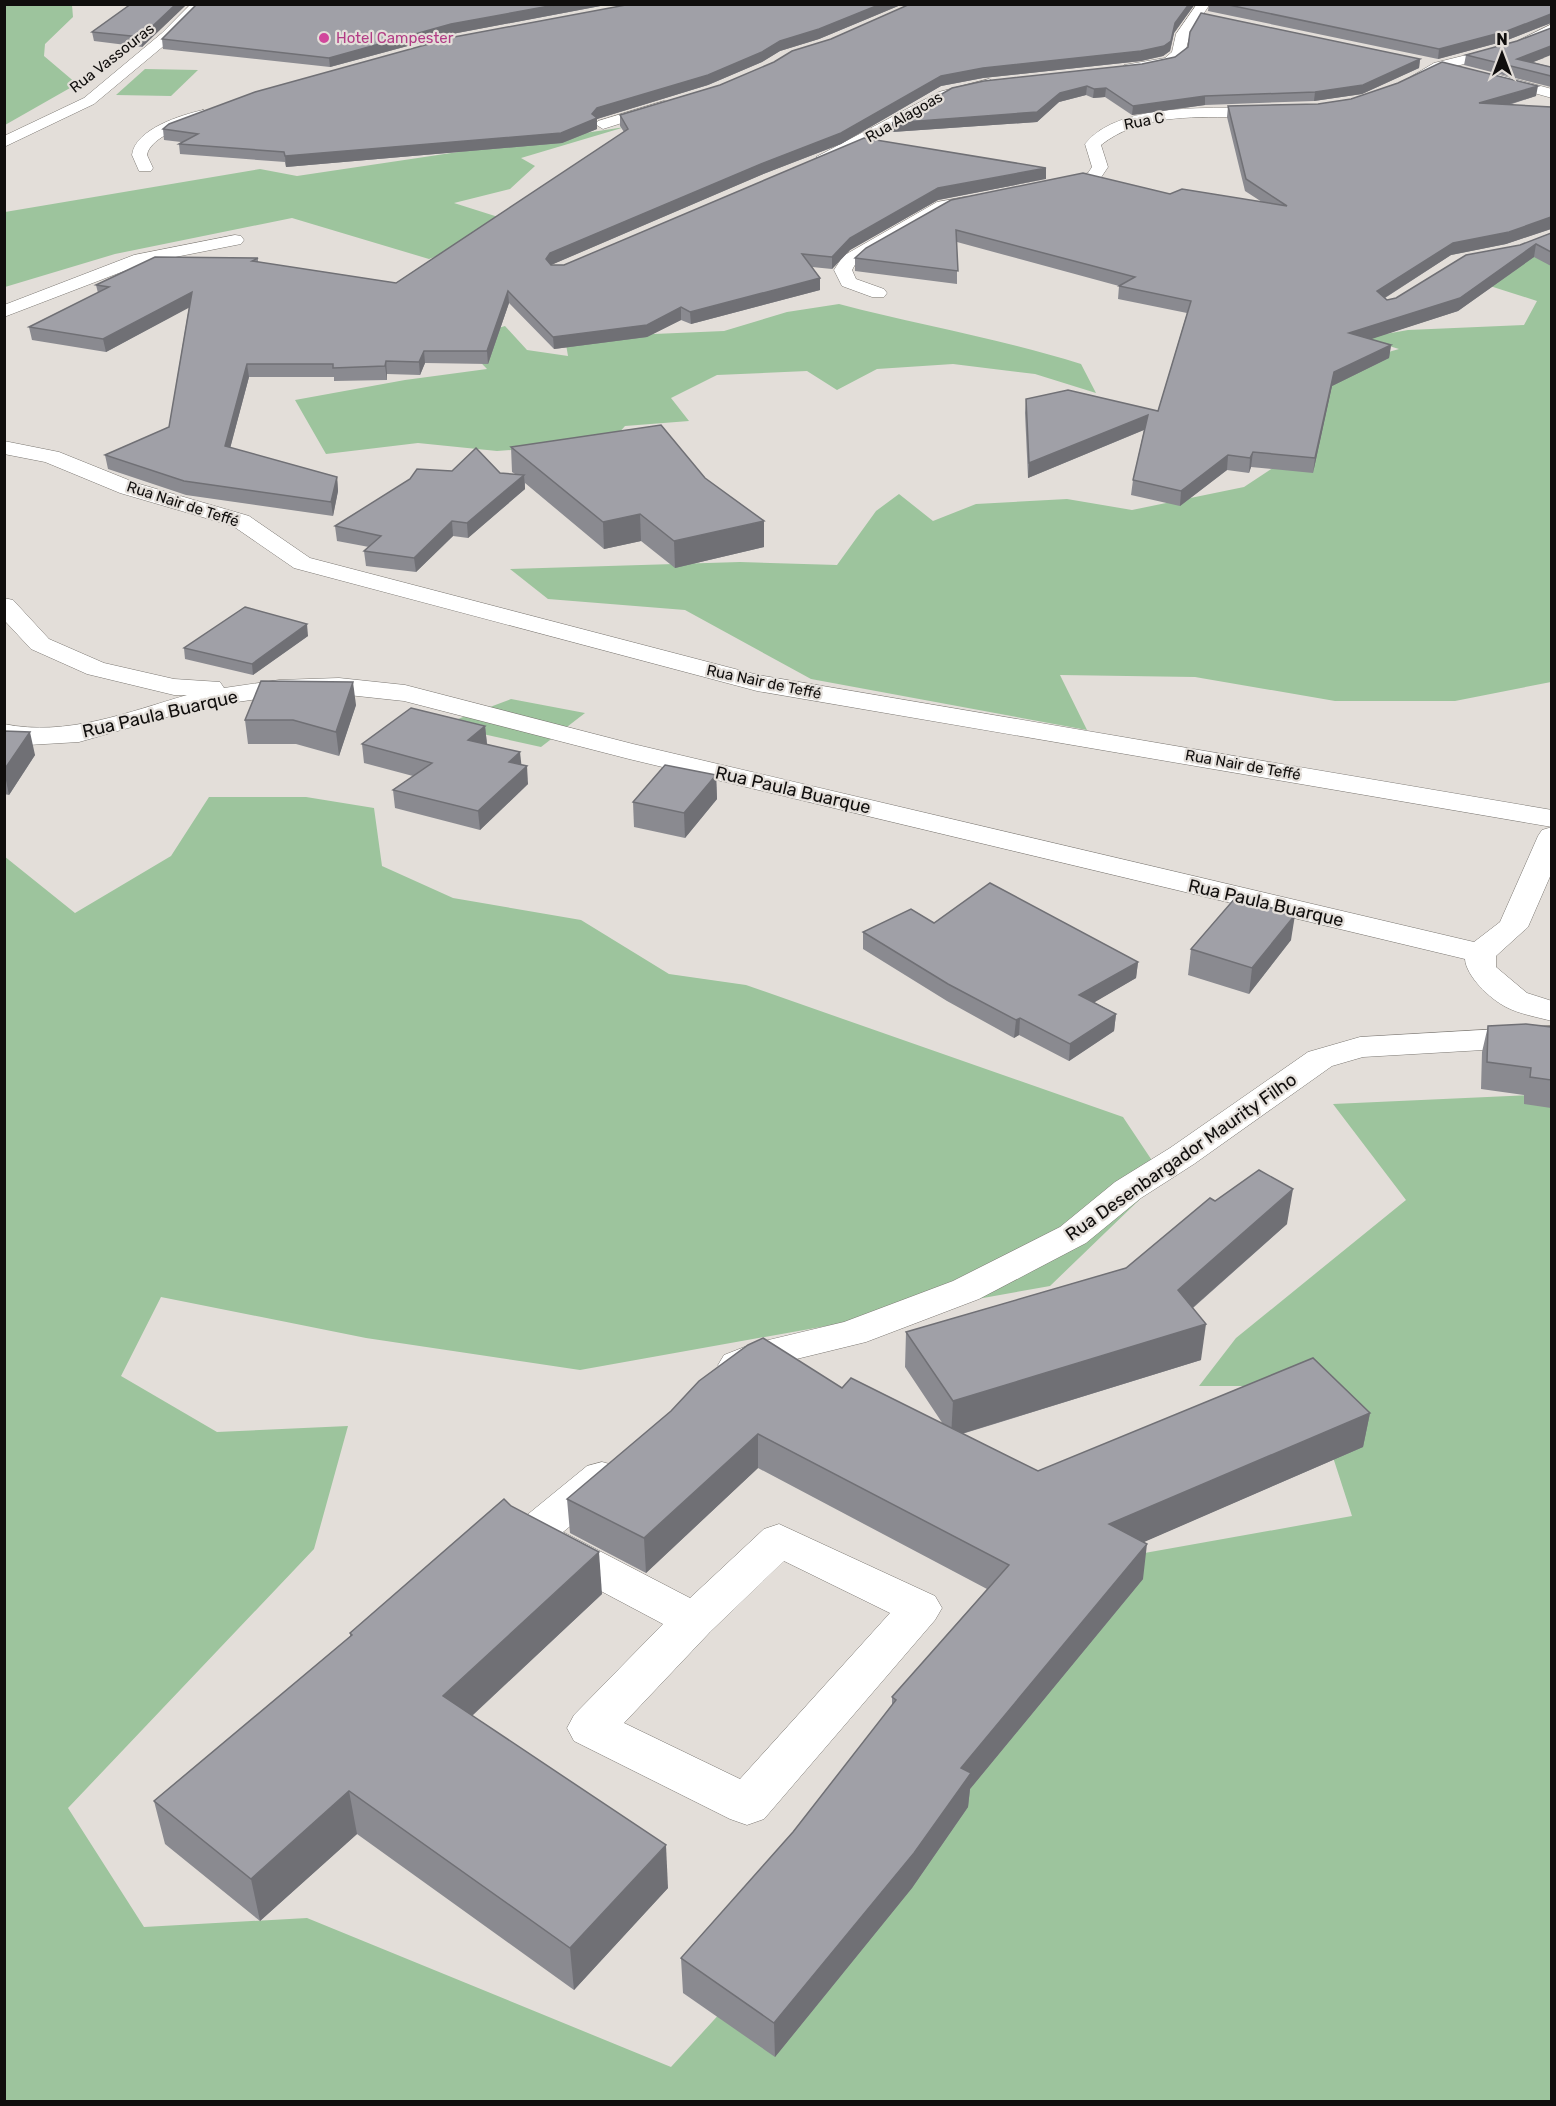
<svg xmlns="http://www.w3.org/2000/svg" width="1556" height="2106" font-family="Rubik,sans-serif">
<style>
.green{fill:#9dc49d}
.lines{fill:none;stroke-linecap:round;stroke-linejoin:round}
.minor-casing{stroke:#7c7873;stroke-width:1}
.minor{fill:#fff;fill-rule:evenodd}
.wall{fill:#8a8a90}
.shaded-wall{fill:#707075}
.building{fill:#a0a0a7;stroke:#707075;stroke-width:1.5}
.hotel-dot{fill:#d1479c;stroke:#e3ded9;stroke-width:2}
.labels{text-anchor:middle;stroke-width:4.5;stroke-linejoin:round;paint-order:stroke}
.far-hotel-label{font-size:15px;fill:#b23c85;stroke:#e3ded9;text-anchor:start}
.far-street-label{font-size:15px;fill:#100e0d;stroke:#e3ded9}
.street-label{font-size:18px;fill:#100e0d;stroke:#e3ded9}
</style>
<rect width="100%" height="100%" fill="#e3ded9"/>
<g class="green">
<polygon points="5,4 72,5 73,17 45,44 44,56 77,84 5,125"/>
<polygon points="145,69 198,70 171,96 116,95"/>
<polygon points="625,127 521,158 535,166 510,189 454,203 523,225 429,259 292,218 115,254 5,287 5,212 260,169 297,176"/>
<polygon points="1551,249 1551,682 1455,701 1335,701 1195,677 1060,675 1087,730 811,679 685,610 548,599 510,569 740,562 837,565 876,511 899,494 933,521 976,504 1067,499 1132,510 1244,487 1303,448 1276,384 1399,349 1363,338 1408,330 1524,325 1537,301 1468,279"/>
<path d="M839 304C919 325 1002 339 1081 364L1096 393 1035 374 953 364 877 369 837 390 807 371 717 375 671 398 689 421 625 426 610 443 497 451 418 443 326 454 295 400 405 380 487 369 459 340 505 326 527 350 568 356 563 327 607 336 724 331 787 312Z"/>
<polygon points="511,699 585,713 541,747 442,725"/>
<polygon points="209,797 306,797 374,808 382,866 453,898 581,920 669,974 746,985 1123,1117 1163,1177 1050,1286 580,1370 366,1338 161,1297 121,1376 217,1432 348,1426 314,1549 68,1808 144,1927 307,1918 671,2067 1139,1554 1352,1516 1310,1386 1199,1386 1236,1338 1406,1200 1333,1104 1551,1094 1551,2101 5,2101 4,856 75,913 171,856"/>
</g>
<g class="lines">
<defs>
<g id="minor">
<polygon points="191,4 205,4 172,39 94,104 4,147 4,136 84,98 162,33"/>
<polygon points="1197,4 1210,4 1190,34 1184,57 1169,65 1124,71 1124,65 1165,58 1172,52 1176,34"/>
<polygon points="1552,24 1552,34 1521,50 1444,69 1414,85 1409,86 1402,82 1434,63 1511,44"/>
<polygon points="1496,74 1552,89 1552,98 1491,81 1491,75"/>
<polygon points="989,79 996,83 994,86 949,98 851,152 824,162 816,157 939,92"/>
<polygon points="664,101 669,102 671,105 669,108 603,129 595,124 598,121"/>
<path d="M1272 108 1277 109 1279 112 1277 115C1264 118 1249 117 1235 117 1189 117 1139 115 1101 145L1108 167 1100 179 1051 192 1043 187 1045 184 1088 173 1092 167 1085 144C1119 100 1222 109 1272 108Z"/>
<path d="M203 110 210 114 208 117C192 123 150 136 147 155L153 168 151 171H139L132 155C135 129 181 115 203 110Z"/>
<polygon points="965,197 971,198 973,202 971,206 948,210 920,225 894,244 856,263 852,270 856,279 884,289 887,293 884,297 872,297 842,286 834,270 843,256 937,202"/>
<polygon points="235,235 241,236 244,240 241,244 145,263 4,317 4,305 134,255"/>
<polygon points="4,441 59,452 136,483 249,516 310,558 758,675 1552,810 1552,827 757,691 294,568 233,526 120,493 45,462 4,454"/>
<path d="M4 598 13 600 49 639 104 663 174 679 220 682 224 688 279 680 339 678 405 685 633 744 1474 942 1500 922 1538 836 1542 830 1552 827V872L1528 927 1496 956V967L1527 993 1552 1001V1021C1537 1017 1519 1014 1506 1007 1490 999 1466 976 1465 959L629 759 404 701 339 694 279 696 202 707 79 742 28 745 4 740V724C67 737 128 712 187 695H174L87 674 31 649 4 620Z"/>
<polygon points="1552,1026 1552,1046 1363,1057 1332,1066 1194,1164 1141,1198 1086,1243 979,1299 866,1342 776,1364 738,1379 724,1375 718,1365 724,1355 752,1344 844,1322 953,1281 1060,1227 1115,1182 1170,1148 1308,1052 1360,1037"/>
<path d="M602 1462 617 1466 623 1477 617 1488 563 1532 690 1598 764 1529 779 1524 935 1596 942 1608 935 1620 764 1819 747 1825 730 1819 574 1741 567 1728 574 1715 663 1624 516 1546 510 1535 516 1524 587 1466ZM784 1561 890 1613 740 1779 624 1723 710 1632Z"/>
</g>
</defs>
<use href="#minor" class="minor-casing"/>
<use href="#minor" class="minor"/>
</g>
<g class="wall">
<polygon points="187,4 142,47 94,41 92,32"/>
<polygon points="197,4 611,4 452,34 330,67 163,49 162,39"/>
<polygon points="631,4 903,4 819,39 780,51 762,62 708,85 597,119 597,129 562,143 286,167 285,162 180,154 179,144 181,142 164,140 163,129"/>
<polygon points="910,4 1195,4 1174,33 1170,51 1163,56 1141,61 983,78 941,86 841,144 761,175 551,265 564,265 1046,179 938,200 850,250 832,269 812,267 820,278 820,290 691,324 681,320 647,337 554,349 509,303 488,364 425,363 420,375 387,374 387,380 334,381 334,377 249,377 230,448 337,477 338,491 333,516 186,495 108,469 105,455 169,427 189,307 106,352 32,340 29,327 98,293 96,285 258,258 258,262 396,283 624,132 620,126 620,115 720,85 831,39"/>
<polygon points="1209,4 1551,4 1551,23 1505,41 1438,59 1208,11"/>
<polygon points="1517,41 1544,58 1533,62 1551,67 1551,87 1464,65 1466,55"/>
<polygon points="1420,59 1419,68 1362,94 1314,101 1205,105 1132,115 1105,97 1093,98 1086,95 1059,102 1037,122 892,132 892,123 952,88"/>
<polygon points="1536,96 1509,105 1551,107 1551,229 1506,244 1451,255 1385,298 1387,300 1396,298 1520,245 1551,233 1551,266 1534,257 1458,311 1370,339 1391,345 1389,358 1332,386 1313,473 1251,467 1249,473 1227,470 1180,506 1131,495 1133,480 1144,430 1028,478 1025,413 1026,399 1158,411 1187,313 1118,299 1119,286 957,242 957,284 855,271 855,258 951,200 1170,194 1262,202 1245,191 1227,117 1228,106 1318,104"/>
<polygon points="511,447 764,547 675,568 641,541 604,549 525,483 525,489 468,538 453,536 416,572 366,566 364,551 369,547 337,541 335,526 500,473 515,474 512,472"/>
<polygon points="308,636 253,675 185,659 184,648"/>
<polygon points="356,705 339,756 296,744 248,744 245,720"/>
<polygon points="485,726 487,744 521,764 528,784 480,830 395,808 393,790 413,776 364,763 362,744"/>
<polygon points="4,731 35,755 9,795 4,794"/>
<polygon points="716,775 717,799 685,838 634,827 633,802"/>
<polygon points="863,932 1138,962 1136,978 1094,1002 1116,1014 1114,1031 1069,1061 1019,1035 1014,1038 947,1001 863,949"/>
<polygon points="1291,940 1249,994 1188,975 1191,949"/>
<polygon points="1488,1026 1551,1027 1551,1108 1524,1104 1524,1095 1481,1089 1482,1052"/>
<polygon points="1215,1201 1287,1224 1193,1308 1201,1360 962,1434 1038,1471 1370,1413 1363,1447 1143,1542 1143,1579 970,1789 968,1807 912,1888 775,2057 683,1993 681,1958 793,1832 892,1706 892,1697 987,1589 758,1468 646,1573 570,1533 567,1499 842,1388 943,1424 905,1367 906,1332 1126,1268"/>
<polygon points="602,1594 472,1716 668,1888 574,1990 357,1834 260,1921 165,1844 154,1801 350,1637 350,1633"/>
</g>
<g class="shaded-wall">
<polygon points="176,4 187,4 142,47 141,37"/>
<polygon points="560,4 611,4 452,34 330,67 329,58 451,24"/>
<polygon points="881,4 903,4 819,39 780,51 762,62 708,85 597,119 597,129 562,143 286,167 285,156 597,108"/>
<polygon points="1189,4 1195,4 1174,33 1170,51 1163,56 1141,61 983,78 941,86 841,144 761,175 551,265 546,259 550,253 941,76 1175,23"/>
<polygon points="1551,14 1551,23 1505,41 1438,59 1439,49"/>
<polygon points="1551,46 1551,55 1518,68 1517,59"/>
<polygon points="1420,59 1419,68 1362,94 1314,101 1315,92"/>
<polygon points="1087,86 1086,95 1059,102 1037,122 892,132 892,123 1060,93"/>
<polygon points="1538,86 1536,96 1477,114 1479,103"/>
<polygon points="1106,88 1105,97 1093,98 1094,89"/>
<polygon points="1205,96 1205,105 1132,115 1133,106"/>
<polygon points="1046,168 1046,179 938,200 850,250 832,269 832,257 850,238 938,188"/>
<polygon points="1551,217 1551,229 1506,244 1451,255 1375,304 1377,291 1453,243"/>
<polygon points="1536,244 1534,257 1458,311 1347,347 1349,333"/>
<polygon points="820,278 820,290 691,324 690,312"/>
<polygon points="508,291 509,303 488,364 487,351"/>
<polygon points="192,292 194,305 106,352 103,339"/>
<polygon points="681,307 681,320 647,337 554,349 553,337"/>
<polygon points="1391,345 1389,358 1332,386 1313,473 1315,458 1334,372"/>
<polygon points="424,351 425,363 420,375 419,362"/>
<polygon points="386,361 387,374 387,380 385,366"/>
<polygon points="247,364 249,377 227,460 225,446"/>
<polygon points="1148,415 1146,429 1028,478 1029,463"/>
<polygon points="1253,452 1251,467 1249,473 1250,458"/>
<polygon points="1228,455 1227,470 1180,506 1181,491"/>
<polygon points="524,475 525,489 468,538 467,523"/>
<polygon points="337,477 338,491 333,516 331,502"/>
<polygon points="640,514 641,541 604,549 603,522"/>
<polygon points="452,521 453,536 416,572 414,558"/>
<polygon points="764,521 764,547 675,568 674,541"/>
<polygon points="307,624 308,636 253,675 252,664"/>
<polygon points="353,682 356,705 339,756 336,732"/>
<polygon points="485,726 487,745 468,740"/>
<polygon points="30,732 35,755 9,795 4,770"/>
<polygon points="520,752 522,770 509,762"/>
<polygon points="527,766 528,784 480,830 478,811"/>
<polygon points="716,775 717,799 685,838 684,813"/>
<polygon points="1295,915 1291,940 1249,994 1252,968"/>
<polygon points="1138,962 1136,978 1078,1012 1079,995"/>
<polygon points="1116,1014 1114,1031 1069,1061 1070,1044"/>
<polygon points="1020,1018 1019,1035 1014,1038 1016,1020"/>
<polygon points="1293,1189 1287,1224 1173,1325 1178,1290"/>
<polygon points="1206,1324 1201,1360 951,1437 953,1401"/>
<polygon points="1370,1413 1363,1447 1105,1559 1109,1524"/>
<polygon points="758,1434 758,1468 646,1573 644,1538"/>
<polygon points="1147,1544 1143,1579 970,1789 968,1807 912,1888 775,2057 774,2023 961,1768"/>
<polygon points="599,1552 602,1594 448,1738 443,1696"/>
<polygon points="349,1791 357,1834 260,1921 251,1879"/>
<polygon points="666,1845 668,1888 574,1990 570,1948"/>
</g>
<g class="building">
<polygon points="131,4 176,4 141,37 92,32"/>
<polygon points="197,4 560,4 451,24 329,58 162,39"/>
<polygon points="631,4 881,4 819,29 780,41 762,52 708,75 597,108 592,114 597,118 561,133 285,156 284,152 179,144 198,134 163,129 169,124 255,92 454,37"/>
<polygon points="910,4 1189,4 1175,23 1171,41 1164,46 1141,51 983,68 941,76 841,133 761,164 550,253 546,259 551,265 564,265 864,138 1046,168 938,188 850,238 832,257 802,254 820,278 690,312 681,307 647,325 553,337 508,291 487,351 424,351 419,362 386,361 385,366 333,368 333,364 247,364 225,446 337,477 331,502 184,481 105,455 169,427 192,292 103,339 29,327 109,287 96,285 155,257 258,258 252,261 396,283 628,129 620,115 720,85 774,62 792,51 831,39"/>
<polygon points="1224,4 1551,4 1551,14 1507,31 1439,49"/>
<polygon points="1201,13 1420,59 1363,85 1315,92 1205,96 1133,106 1106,88 1094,89 1087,86 1060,93 1037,112 892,123 952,88 984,81 1142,64 1175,57 1188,47 1190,32"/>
<polygon points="1551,28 1551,46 1517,59 1551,67 1551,76 1466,55 1517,41"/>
<polygon points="1442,62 1538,86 1479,103 1551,107 1551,217 1509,232 1453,243 1377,291 1387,300 1396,298 1466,255 1520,245 1551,233 1551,252 1536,244 1460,298 1349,333 1391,345 1334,372 1315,458 1253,452 1250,458 1228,455 1181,491 1133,480 1148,415 1029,463 1026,399 1068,390 1158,411 1191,301 1119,286 1135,277 956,230 958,271 855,258 866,248 951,200 1083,173 1170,194 1182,189 1287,206 1246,179 1228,106 1318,104 1351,99 1398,83"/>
<polygon points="661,425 705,478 764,521 674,541 640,514 603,522 511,447"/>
<polygon points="476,448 500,473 524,475 467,523 452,521 414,558 364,551 381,536 335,526 410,479 417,469 452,471"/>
<polygon points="245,607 307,624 252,664 184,648"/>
<polygon points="261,681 353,682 336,732 293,720 245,720"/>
<polygon points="411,708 485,726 468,740 520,752 509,762 527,766 478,811 393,790 432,763 362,744"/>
<polygon points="4,731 30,732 4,770"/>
<polygon points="665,765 716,775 684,813 633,802"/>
<polygon points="990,883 1138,962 1079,995 1116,1014 1070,1044 1020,1018 1016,1020 948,984 863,932 911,909 934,923"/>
<polygon points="1236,897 1295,915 1252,968 1191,949"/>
<polygon points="1526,1024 1551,1027 1551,1080 1530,1077 1531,1068 1487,1062 1488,1026"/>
<polygon points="1259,1170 1293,1189 1178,1290 1206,1324 953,1401 906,1332 1126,1268 1210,1198 1215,1201"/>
<polygon points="763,1338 842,1388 851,1378 1038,1471 1313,1358 1370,1413 1109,1524 1147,1544 961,1768 971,1773 914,1853 774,2023 681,1958 793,1832 896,1700 892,1697 1009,1565 758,1434 644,1538 567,1499 671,1411 699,1381 748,1345"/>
<polygon points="504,1499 511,1506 599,1552 443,1696 666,1845 570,1948 349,1791 251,1879 154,1801 352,1635 350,1633"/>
</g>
<circle class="hotel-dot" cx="324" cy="38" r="6"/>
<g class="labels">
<g class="far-hotel-label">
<text x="336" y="43">Hotel Campester</text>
</g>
<g class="far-street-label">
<text transform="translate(112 58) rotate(-38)" y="5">Rua Vassouras</text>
<text transform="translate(904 117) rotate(-30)" y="5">Rua Alagoas</text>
<text transform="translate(1144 121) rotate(-11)" y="5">Rua C</text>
<text transform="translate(183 504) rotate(18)" y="5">Rua Nair de Teffé</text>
<text transform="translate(764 682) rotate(12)" y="5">Rua Nair de Teffé</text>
<text transform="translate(1243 765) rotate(10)" y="5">Rua Nair de Teffé</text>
</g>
<g class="street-label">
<text transform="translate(160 714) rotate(-13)" y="6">Rua Paula Buarque</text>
<text transform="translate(793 790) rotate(13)" y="6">Rua Paula Buarque</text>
<text transform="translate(1266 903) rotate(13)" y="6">Rua Paula Buarque</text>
<text transform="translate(1181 1157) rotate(-35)" y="6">Rua Desenbargador Maurity Filho</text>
</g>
</g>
<rect width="1556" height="2106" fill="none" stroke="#100e0d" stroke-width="12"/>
<g transform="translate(1502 54)" stroke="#e3ded9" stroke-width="4.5" paint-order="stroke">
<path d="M0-4.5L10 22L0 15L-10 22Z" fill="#100e0d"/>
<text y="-9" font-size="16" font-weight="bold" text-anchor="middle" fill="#100e0d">N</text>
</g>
</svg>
